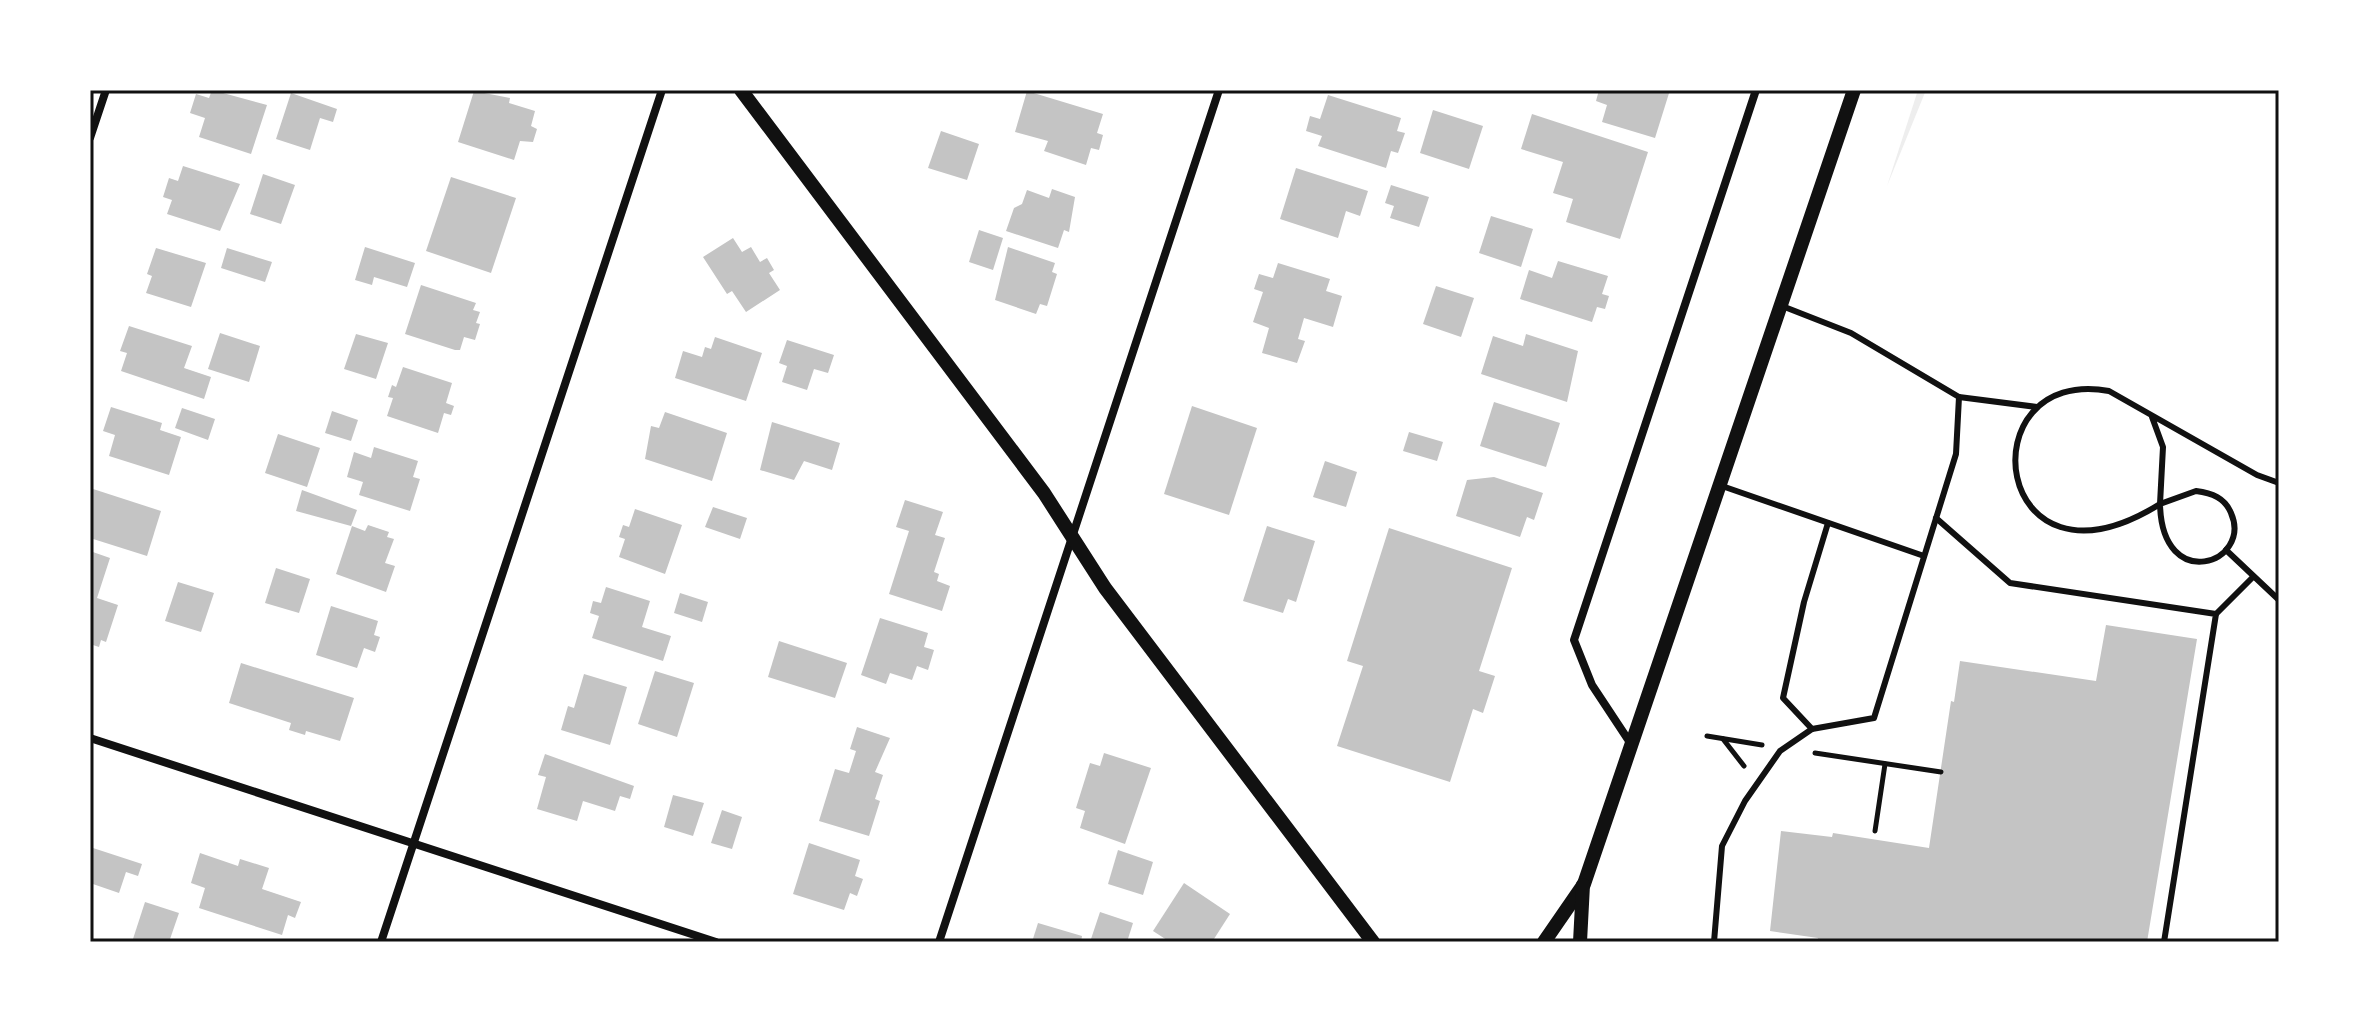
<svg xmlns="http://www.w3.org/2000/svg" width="2369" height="1032" font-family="'Open Sans',sans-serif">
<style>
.green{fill:#eee}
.building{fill:#c4c4c4}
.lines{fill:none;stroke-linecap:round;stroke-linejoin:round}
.path{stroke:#111;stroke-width:5}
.service{stroke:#111;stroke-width:6}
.minor{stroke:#111;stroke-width:8}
.tertiary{stroke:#111;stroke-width:14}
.neatline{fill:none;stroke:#111;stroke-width:3}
</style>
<rect width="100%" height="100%" fill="#fff"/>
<polygon class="green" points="1918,90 1926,90 1887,186"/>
<g class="building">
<polygon points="212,90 267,105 251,154 199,137 205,118 190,113 196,94 209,98"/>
<polygon points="1599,90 1670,90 1655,138 1602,122 1607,105 1596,101"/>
<polygon points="474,91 510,98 509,103 535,111 531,126 537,129 533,142 520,141 514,160 458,142"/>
<polygon points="1027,91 1103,114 1097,133 1103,135 1099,150 1091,148 1086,165 1044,151 1048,141 1015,132"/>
<polygon points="291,93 337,109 333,122 320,118 310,150 276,139"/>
<polygon points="1328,95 1401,118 1397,131 1405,133 1398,153 1391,151 1386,168 1318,146 1322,136 1306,131 1310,116 1320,119"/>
<polygon points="1433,110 1483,126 1469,169 1420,153"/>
<polygon points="1532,114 1648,152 1620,239 1566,222 1573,199 1553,193 1563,162 1521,149"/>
<polygon points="941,131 979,144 967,180 928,168"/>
<polygon points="183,166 240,184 220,231 167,214 172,200 163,197 169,178 178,181"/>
<polygon points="1296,168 1368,191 1360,216 1346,211 1338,238 1280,219"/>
<polygon points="263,174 295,185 281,224 250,214"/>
<polygon points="451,177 516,198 491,273 426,251"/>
<polygon points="1391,185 1429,197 1419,227 1390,218 1394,206 1385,203"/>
<polygon points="1052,189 1075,197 1069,232 1064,230 1058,248 1006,231 1014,208 1022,204 1027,190 1049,198"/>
<polygon points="1491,216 1533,229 1521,267 1479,253"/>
<polygon points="979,230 1003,238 993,270 969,262"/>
<polygon points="733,238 742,252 751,247 760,262 767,258 774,270 769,273 780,290 746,312 732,291 727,294 703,257"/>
<polygon points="365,247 415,263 407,287 374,277 372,285 355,280"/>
<polygon points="1008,247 1055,263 1052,272 1057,274 1047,306 1040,304 1036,314 995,300"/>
<polygon points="156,248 206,263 191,307 146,293 152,276 147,274"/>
<polygon points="227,248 272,262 265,282 221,268"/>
<polygon points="1558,261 1608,276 1602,294 1609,296 1605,309 1597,307 1592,322 1520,299 1529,270 1552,278"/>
<polygon points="1278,263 1330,279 1326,291 1342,296 1333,327 1304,318 1298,339 1305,341 1297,363 1262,353 1269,328 1253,322 1263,292 1254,289 1259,274 1273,278"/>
<polygon points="421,285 476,303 473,310 480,312 476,323 480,324 475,340 464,337 460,350 455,350 405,334"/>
<polygon points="1436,286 1474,298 1461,337 1423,324"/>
<polygon points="129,326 192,346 184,368 211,377 204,399 121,371 127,353 120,351"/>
<polygon points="220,333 260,346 249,382 208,369"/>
<polygon points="356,334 388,343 376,379 344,369"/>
<polygon points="1526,334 1578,351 1567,402 1481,374 1493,336 1523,346"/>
<polygon points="715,337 762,353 746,401 675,378 683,351 702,357 705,347 711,349"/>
<polygon points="787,340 834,355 828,373 814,369 807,390 782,382 787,366 779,363"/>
<polygon points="403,367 452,383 446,403 454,406 451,415 444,413 438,433 387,416 393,398 388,397 392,385 396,387"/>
<polygon points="1494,402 1560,423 1546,467 1480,446"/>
<polygon points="1192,406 1257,428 1229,515 1164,494"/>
<polygon points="111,407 162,423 160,430 181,437 169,475 109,456 115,435 103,431"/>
<polygon points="182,408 215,419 208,440 175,428"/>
<polygon points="332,411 358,420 351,441 325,433"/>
<polygon points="665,412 727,433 712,481 645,459 651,426 659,428"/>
<polygon points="772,422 840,443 832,470 804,461 794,480 760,470"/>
<polygon points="1409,432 1443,442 1437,461 1403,451"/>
<polygon points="278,434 320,448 307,487 265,473"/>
<polygon points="374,447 418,461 413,477 420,479 410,511 359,495 363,482 347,477 354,452 371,458"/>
<polygon points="1325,461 1357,472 1346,507 1313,497"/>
<polygon points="1494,477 1543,493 1534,520 1527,517 1520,537 1456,516 1467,480"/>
<polygon points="90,488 161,511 147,556 90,538"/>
<polygon points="302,490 357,510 351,526 296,511"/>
<polygon points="905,500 943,512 935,535 945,538 934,572 939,574 937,581 950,586 942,611 889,594 909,531 896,527"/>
<polygon points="713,507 747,518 740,539 705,527"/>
<polygon points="635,509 682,525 665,574 619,557 625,539 619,537 623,525 629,527"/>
<polygon points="368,525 389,532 387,537 394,539 385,563 395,566 386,592 336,574 352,526 365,531"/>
<polygon points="1267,526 1315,541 1296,602 1288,599 1283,613 1243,601"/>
<polygon points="1389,528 1512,568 1479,671 1495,676 1483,713 1473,709 1450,782 1337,746 1363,666 1347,661"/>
<polygon points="90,551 110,558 97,598 118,605 106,642 101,640 99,647 90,644"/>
<polygon points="276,568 310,579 299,613 265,603"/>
<polygon points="178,582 214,593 201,632 165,621"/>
<polygon points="606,587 650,601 642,627 671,636 663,661 592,638 599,616 590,613 593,601 601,603"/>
<polygon points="680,593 708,602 702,622 674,613"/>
<polygon points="331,606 378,621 374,635 380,637 375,652 364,648 357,668 316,655"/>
<polygon points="880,618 928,633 924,647 934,650 928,670 917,666 912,680 890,673 886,684 861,675"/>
<polygon points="2106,625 2197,639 2147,942 1817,942 1818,938 1770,931 1781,831 1832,837 1833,833 1929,848 1951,701 1954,702 1960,661 2096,681"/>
<polygon points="779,641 847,663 835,698 768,677"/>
<polygon points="241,663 354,698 340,741 306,731 305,735 289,730 291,723 229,703"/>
<polygon points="655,671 694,683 677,737 638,724"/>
<polygon points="584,674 627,687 610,745 561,730 568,706 574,708"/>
<polygon points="857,727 890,738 875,772 883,775 875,799 880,801 869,836 819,821 835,769 849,773 856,751 850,749"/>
<polygon points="1104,753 1151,768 1125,844 1080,828 1085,811 1076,808 1090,763 1100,766"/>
<polygon points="545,754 634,786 630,799 620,796 615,811 583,801 577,821 537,809 546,777 538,775"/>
<polygon points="673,795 704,803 693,836 664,827"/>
<polygon points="722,810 742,817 732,849 711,843"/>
<polygon points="809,843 860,860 855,876 863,879 857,896 850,893 844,910 793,894"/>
<polygon points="93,848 142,864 138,876 126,872 119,893 90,883"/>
<polygon points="1118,850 1153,862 1143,895 1108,884"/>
<polygon points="200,853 238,866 240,859 269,868 262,889 301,902 295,918 288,915 282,935 199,908 205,888 191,883"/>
<polygon points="1184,883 1230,914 1212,942 1170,942 1153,931"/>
<polygon points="145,902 179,913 169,942 132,942"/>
<polygon points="1100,912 1133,923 1127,942 1090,942"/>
<polygon points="1038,923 1082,936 1081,942 1032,942"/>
</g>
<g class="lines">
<g class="path">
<polyline points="1707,736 1762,745"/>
<polyline points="1723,739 1744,766"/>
<polyline points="1815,753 1941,772"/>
<polyline points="1875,831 1885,764"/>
</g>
<g class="service">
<polyline points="1782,306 1851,333 1959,397 1956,454 1874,718 1812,729 1783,698 1804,602 1828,523"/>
<polyline points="1959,397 2037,407"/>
<path d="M2152 417 2163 447 2160 504C1991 609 1965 365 2109 391L2257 475 2279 483"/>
<polyline points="1722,486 1924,556"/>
<path d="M2196 491C2212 493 2225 498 2231 513 2253 563 2162 595 2160 504Z"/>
<polyline points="1936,518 2010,583 2216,614 2164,942"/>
<polyline points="2226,550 2279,600"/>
<polyline points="2216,614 2253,577"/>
<polyline points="1714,942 1722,846 1745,801 1780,751 1812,729"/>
</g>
<g class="minor">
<polyline points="90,138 106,90"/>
<polyline points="90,738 716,942"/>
<polyline points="1631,744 1592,685 1574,640 1756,90"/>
<polyline points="381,942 662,90"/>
<polyline points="939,942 1219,90"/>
</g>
<g class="tertiary">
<polyline points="741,90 1044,493 1105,588 1373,942"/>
<polyline points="1544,942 1584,884 1854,90"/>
<polyline points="1580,942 1583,885"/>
</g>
</g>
<rect width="2369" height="1032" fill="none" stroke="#ffffff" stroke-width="184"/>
<rect x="92" y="92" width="2185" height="848" class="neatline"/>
</svg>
